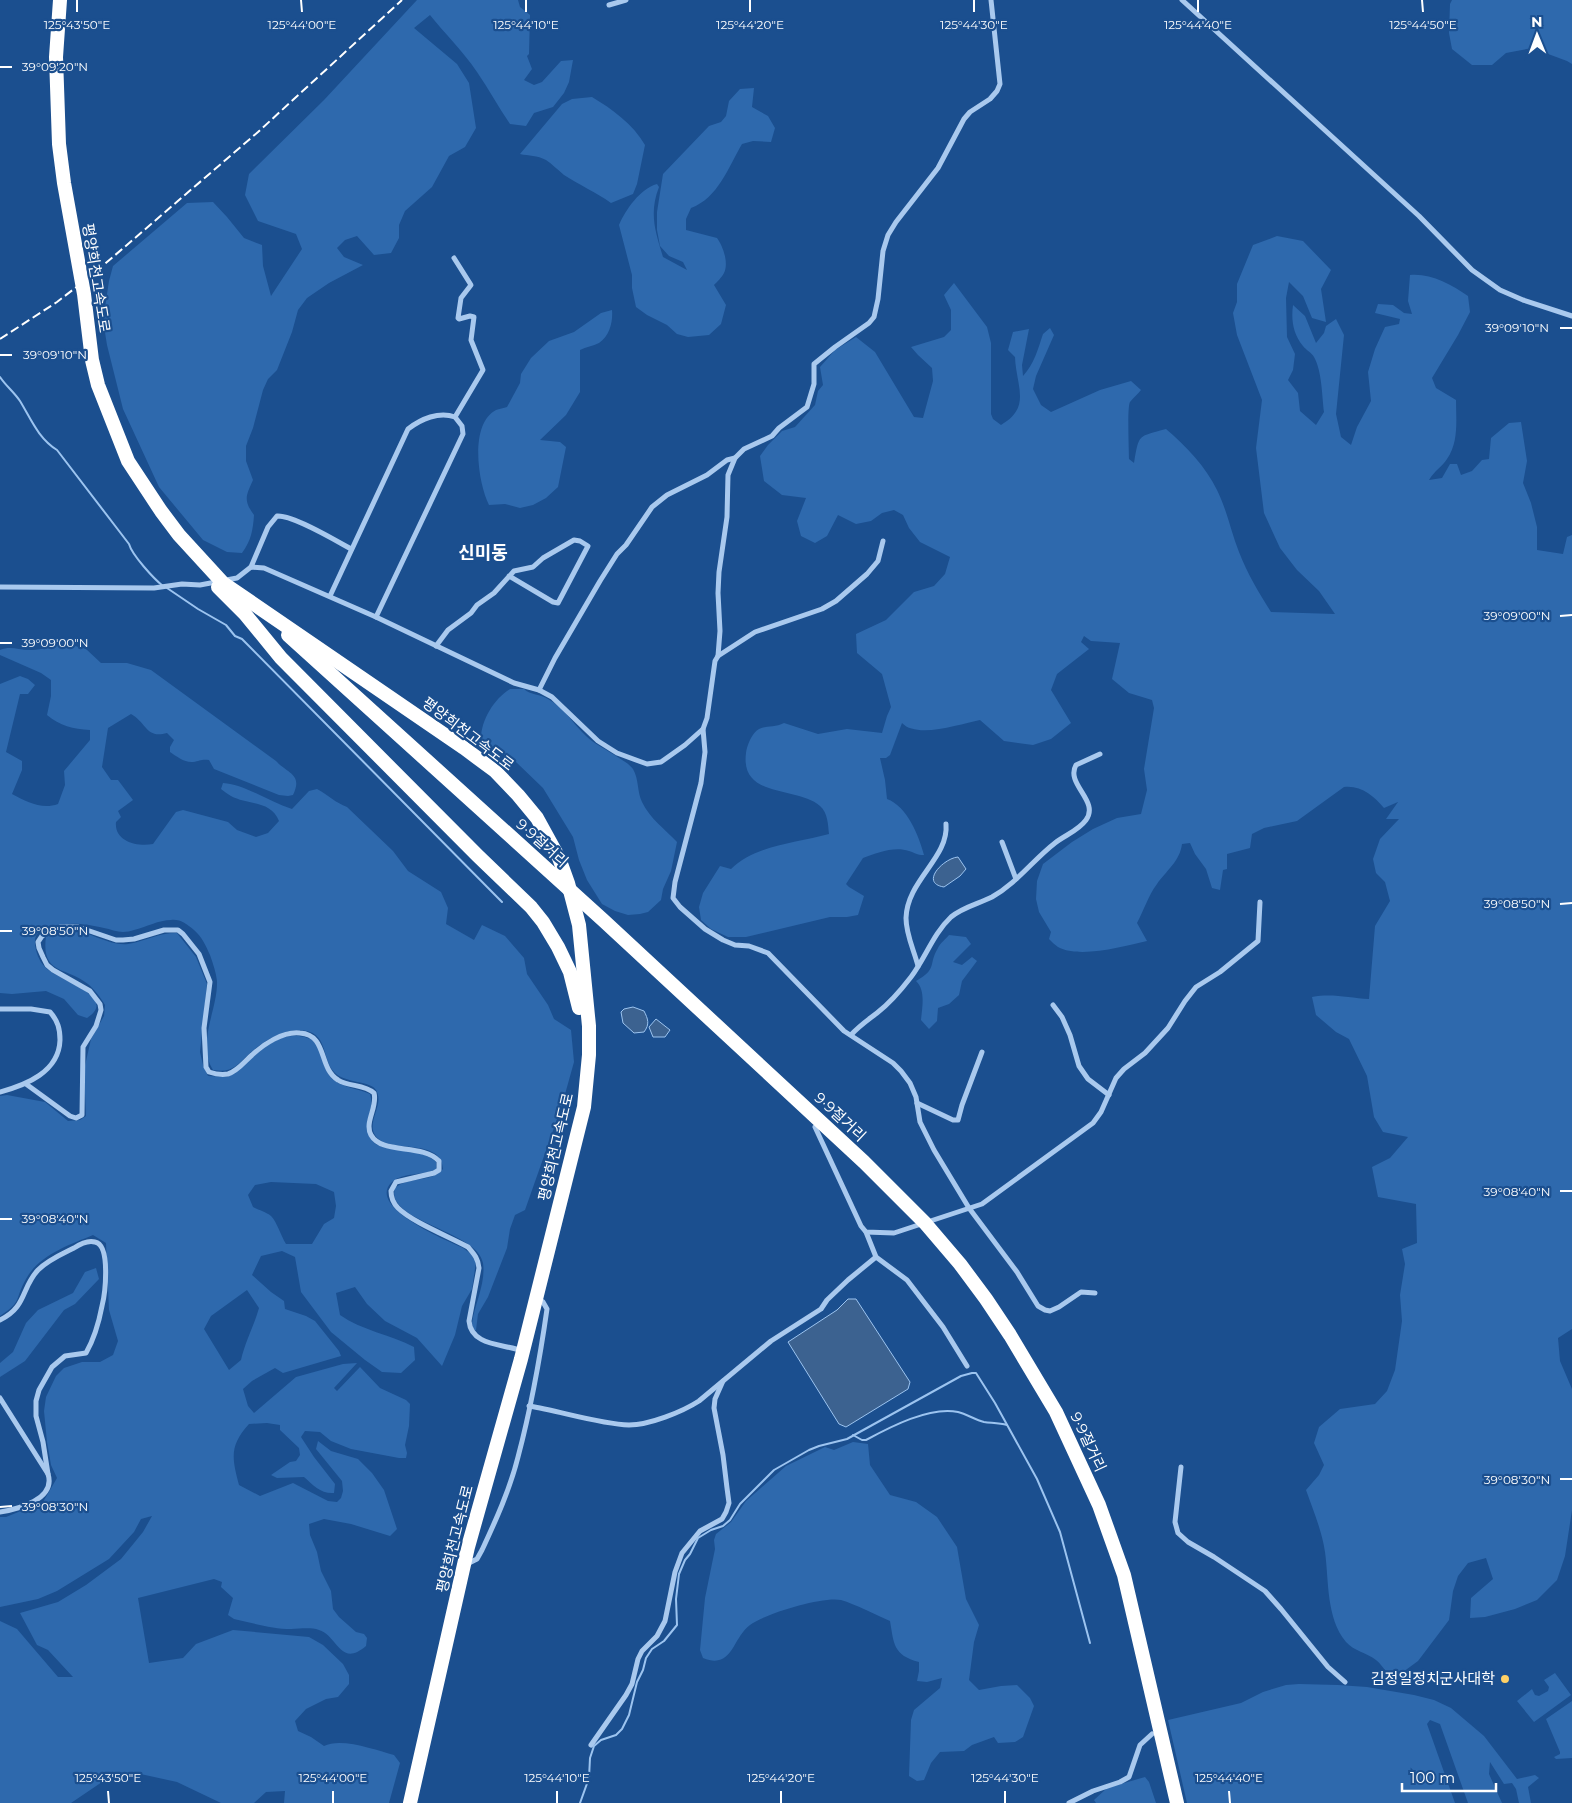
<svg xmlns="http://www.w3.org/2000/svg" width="1572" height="1803" font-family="Montserrat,'Noto Sans KR',sans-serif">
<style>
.green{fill:#2e69ad;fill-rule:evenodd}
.water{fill:#3c6290;stroke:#9cc4f0}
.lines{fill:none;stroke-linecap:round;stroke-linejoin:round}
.stream{stroke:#9cc4f0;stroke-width:2}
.street{stroke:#a9c9ee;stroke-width:5}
.highway{stroke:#fff;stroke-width:14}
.rail{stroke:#fff;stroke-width:2;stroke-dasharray:9 4;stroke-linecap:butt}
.ticks{fill:none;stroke:#fff;stroke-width:2}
.poi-dot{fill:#ffd166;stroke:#1b4f8f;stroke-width:2}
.labels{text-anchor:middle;stroke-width:4.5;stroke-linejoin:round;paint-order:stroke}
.street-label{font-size:15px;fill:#fff;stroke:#1b4f8f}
.poi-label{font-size:15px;fill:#fff;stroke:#1b4f8f;text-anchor:end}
.quarter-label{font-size:18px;font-weight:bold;fill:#fff;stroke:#1b4f8f}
.ticks-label{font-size:12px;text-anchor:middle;fill:#fff;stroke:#1b4f8f;stroke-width:4.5;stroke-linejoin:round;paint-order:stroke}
</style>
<rect width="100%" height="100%" fill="#1b4f8f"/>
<g class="green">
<path d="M417 0H518L520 7 530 15 529 54 527 56 532 69 524 80 534 85 542 82 561 61 573 60 569 82 564 93 553 107 534 113 526 126 510 124C498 107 489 89 477 72 463 51 445 34 430 15L414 28 457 64 469 83 476 128 465 147 449 156 432 187 405 211 399 225V238L391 253 374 255 357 236 345 240 337 248 344 257 363 265 329 283 307 298 298 310 292 332 277 370 268 379 263 390 253 428 246 446V461L253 480C246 496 243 500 254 515 253 530 251 541 242 553L227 552 203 540 159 487 123 409 107 345 103 320 109 281 113 266 187 203 213 202 227 217 244 238 262 245 263 266 271 296 302 249 296 234 258 221 245 195 249 174 324 100Z"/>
<polygon points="1452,0 1572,0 1572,64 1567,61 1532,48 1506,53 1492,65 1472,65 1452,49 1449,33 1450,4"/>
<path d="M754 88 752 107 768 116 775 128 771 142 753 141 742 144C728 168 718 198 691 208L686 219V230L717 238C723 246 729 263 724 273 722 277 717 282 714 285L726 305 721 324 709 335 688 337 677 334 667 325 647 315 636 307 632 288V275L619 225C626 209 640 189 657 184L659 187C649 213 655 231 663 257L687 270 683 262 669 256 660 246 657 230V212L663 174 709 126 721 122 726 116 729 101 740 89Z"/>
<path d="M592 97C612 109 633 124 645 145L637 184 633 194 611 203C596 192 579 185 564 175 558 170 552 164 546 160 537 155 529 156 520 154L562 104 572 99Z"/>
<path d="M1277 236 1303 241 1331 270 1321 289 1326 322 1312 318 1303 296 1289 282 1286 298 1287 337 1295 354 1293 370 1288 380 1298 393 1300 411 1316 425 1324 412C1322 396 1322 371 1314 357 1312 353 1306 350 1303 346 1293 334 1291 320 1293 305L1305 316 1316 343 1324 333 1326 326 1336 319 1344 335 1336 414 1341 437 1351 445 1357 427 1371 401 1368 372 1375 349 1385 327 1399 324 1400 319 1375 313 1378 304 1393 305 1404 313 1412 314 1408 301 1410 275C1430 273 1451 284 1468 296L1470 312 1458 335 1432 378 1436 388 1456 400C1456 419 1459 442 1447 459 1442 467 1435 470 1429 480L1442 478 1450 464H1457L1461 475 1472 471 1482 460 1489 459 1491 438 1509 423 1521 422 1527 461 1523 483 1531 503 1537 527V550L1563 554 1567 537 1572 535V1329L1558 1338 1560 1361 1572 1389V1510L1565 1556 1557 1580 1537 1600 1515 1609 1485 1617 1470 1618 1471 1598 1493 1579 1486 1558 1468 1563 1458 1576 1453 1591 1449 1620 1418 1661 1403 1672 1386 1671C1383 1668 1380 1663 1376 1660 1367 1653 1354 1651 1346 1642 1326 1618 1329 1581 1325 1552 1322 1531 1313 1510 1306 1490L1319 1475 1324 1465 1314 1443 1319 1427 1340 1409 1375 1404 1387 1391 1395 1370 1402 1321 1400 1295 1405 1264 1402 1249 1417 1243 1416 1204 1378 1197 1372 1167 1390 1158 1408 1137 1383 1132 1374 1117 1367 1076 1349 1039 1336 1032 1316 1015 1312 997C1332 993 1349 998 1369 999L1375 926 1390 901 1385 882 1376 873 1373 859 1380 839 1399 819H1386L1398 802 1384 808C1374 796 1361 785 1344 787L1297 821 1264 828 1252 834 1250 848 1227 854V869L1223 870 1220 890 1212 888 1206 869 1195 854 1190 843 1182 844C1180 861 1166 871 1157 884 1148 896 1144 910 1137 923L1147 941C1124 946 1080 959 1058 947 1055 945 1052 942 1049 939L1051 932 1039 912 1036 899 1037 881 1043 864 1072 842 1093 829 1117 818 1141 814 1147 790 1144 769 1154 708 1152 700 1129 693 1112 679 1120 643 1091 641 1084 636 1081 642 1089 649 1057 674 1051 690 1071 723 1051 739 1033 745 1004 741 980 720C960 724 917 739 902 723L890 755 886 758H880L885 780 887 799C907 806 919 836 924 855 916 855 916 853 909 851 894 846 877 853 863 858L846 884 849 887 864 896 858 915 847 917H830L746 937H728L711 929 701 920 699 907 703 893 720 866 731 869C756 845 796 843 829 834 828 825 828 813 820 806 797 786 740 799 746 753 747 745 752 733 759 729 767 725 775 728 784 723L818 734 847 729 882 733 887 716 891 707 882 674 857 653 856 634 886 620 914 592 934 586 945 574 950 557 920 542 909 528 903 515 894 510 882 513 871 521 856 524 838 515 827 536 815 543 801 536 797 521 806 498 782 495 764 481 760 456 768 445 782 431 795 427 815 405 818 391 823 385 820 367 835 350 856 337 875 352 914 417 923 418 933 381 932 368 918 355 911 347 944 337 951 330V310L944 295 954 283 987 327 991 343V414L993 419 1001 425C1032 407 1016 386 1015 357L1008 350 1013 332 1029 329 1022 365 1023 376C1034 364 1038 349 1043 334L1050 328 1054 335 1036 376 1033 389 1041 405 1051 412 1100 390 1131 381 1141 390C1138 394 1133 398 1130 402 1127 407 1129 449 1129 459L1134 463C1139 433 1138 437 1166 429 1186 446 1206 467 1217 490 1227 510 1231 532 1239 552 1247 573 1259 593 1271 612L1335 614 1319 591 1297 570 1280 548 1264 513 1256 448 1262 400 1237 335 1233 313 1237 302V284L1253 245Z"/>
<path d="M612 310C613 321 610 336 599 343 593 346 586 347 580 350V392L566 415 540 440 560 442 566 447 558 487 546 498 533 505 520 508 505 504 489 505C478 483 469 424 496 410 499 409 504 408 507 407L520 383 521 374 531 358 549 341 574 332 601 313Z"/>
<path d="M64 643 86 649 101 663H127L151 670 276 761C288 774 303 774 293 795L288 796 279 795 214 769 209 760C201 759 200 761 193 762 185 763 176 756 170 752V747L174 740 167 733C146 739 147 723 131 714L108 728 102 767 111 780H118L133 800 118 811 121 817 116 822C114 842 138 847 153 844L173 816 176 812 183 810 228 822 237 830 256 837 268 833 279 821C271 800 247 805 231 796 227 794 224 791 221 789L223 783C247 785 269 802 292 809L309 791 317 789C328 795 336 803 347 807L393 851 408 871 441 892 448 908 446 924 474 940 482 925 505 936 524 958 527 974 548 1005 554 1019 571 1030 574 1062 562 1105 525 1210 515 1215 510 1229 507 1248 488 1297 478 1314 476 1330 473 1331 472 1323C475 1303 486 1283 483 1263 478 1231 384 1221 395 1188 409 1176 431 1183 443 1169 442 1139 396 1152 380 1140 361 1126 386 1106 376 1090 371 1081 345 1083 335 1073 320 1058 330 1031 299 1030 282 1029 261 1043 249 1054 236 1066 232 1073 213 1070 196 1043 218 1010 217 981 216 972 213 964 210 955 206 946 202 937 194 930 186 924 181 919 171 920 159 920 146 927 134 930 131 931 126 932 123 932 117 932 110 929 104 928 82 923 70 922 48 927 36 931 33 937 36 950 38 958 42 966 50 971 61 980 119 998 87 1018L78 1015 64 999 46 991 12 994 0 993V684L20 676 28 679 35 685 28 694H20L6 752 22 761V770L12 794C27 802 42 810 58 804L65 785 64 771 90 740V730C73 729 60 726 47 715L51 696V680L41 673 0 655V650C12 645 19 651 32 650 42 650 53 646 64 643Z"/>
<path d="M510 689H524C530 695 541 694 548 699 565 708 573 724 586 736 596 746 627 760 633 769 639 779 637 792 642 802 650 819 665 829 677 842L671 871 663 889 661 900 648 912 640 914 628 915 615 911 602 904 587 880 579 860 573 837 543 788 516 762 497 751 481 739C481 720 494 699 510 689Z"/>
<path d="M71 929C90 932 109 946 128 944 146 941 157 933 177 933L196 957 207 984 200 1052 203 1065 208 1076 228 1077C250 1064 270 1033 299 1036 306 1037 311 1038 316 1044 324 1055 322 1072 335 1081 345 1088 359 1089 370 1094 375 1110 364 1118 368 1132 370 1138 373 1144 380 1146 398 1153 421 1148 436 1162V1169C423 1176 403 1172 392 1182 365 1207 448 1241 463 1248L471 1254 476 1262 472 1289 462 1306 455 1335 442 1366 417 1338 385 1321 367 1304 355 1287 336 1293 340 1315C361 1330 391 1335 414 1347L415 1360 401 1373 382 1372 365 1360 331 1332 301 1292 295 1257 282 1251 261 1256 252 1275 271 1292 284 1301 285 1309 306 1316 315 1321 339 1351 341 1356 283 1373 275 1368 252 1381 243 1389 248 1406 254 1413 296 1377 343 1364 357 1363 334 1388 337 1391 360 1367 380 1388 406 1400 410 1404 409 1426 405 1445 407 1453 406 1458H399L351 1449 331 1441 320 1432 305 1431 301 1437 314 1457 335 1484 334 1493C321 1494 313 1485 304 1477L277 1478 271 1475 290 1462 296 1461 300 1455 299 1448 280 1430V1425L267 1423 249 1424C229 1446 232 1458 239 1485L260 1496 293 1483 328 1501 337 1502 341 1498 343 1491 342 1481 316 1449 318 1441 331 1451 358 1459 372 1473 384 1490 397 1529 390 1536 351 1524 324 1519 309 1524 310 1535 317 1552 321 1571 331 1591 333 1609 339 1617 356 1632 364 1634 367 1638 366 1646C340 1668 338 1636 319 1630 310 1627 300 1629 291 1629 273 1629 252 1623 234 1619L228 1615 233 1598 221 1587 222 1582 214 1579 138 1598 149 1663 183 1658 196 1644 233 1630 309 1637 323 1645 343 1664 349 1675V1684L338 1697 326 1699 306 1709 295 1721 298 1731 311 1737 324 1746C341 1737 376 1750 394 1755L400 1763 389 1803H284L285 1791 266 1792 254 1803H221L177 1782 136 1773 102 1782 71 1803H0V1621L17 1629 58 1677H73L48 1650 37 1645 20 1613 58 1602 86 1585 121 1559 143 1532 152 1516 141 1519 134 1532 109 1559 57 1591 38 1599 0 1607V1517H6L43 1502 57 1478 51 1465 47 1442 44 1411 46 1397 56 1376 64 1368 82 1362H100L113 1355 118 1341 109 1310 106 1243 93 1235C69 1245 39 1255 26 1279 14 1300 23 1301 0 1316V1096L7 1095 45 1102 68 1121 80 1120 86 1116 84 1070 91 1039 104 1016 105 1005C101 998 94 989 88 984 65 966 41 975 46 936L56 932ZM271 1182 316 1184 334 1192 336 1206 334 1218 324 1224 312 1244H286C281 1236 277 1222 271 1216 266 1212 258 1210 253 1207L248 1195 255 1185ZM247 1290 259 1308C254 1326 245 1342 241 1360L229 1370 204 1329 211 1316Z"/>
<path d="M949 935 966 937 971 944 953 962 962 965 972 957 977 961 962 981 959 995 949 1004 938 1008 937 1021 929 1029 921 1020C922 1008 926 990 916 981 938 969 928 964 938 948 940 943 946 939 949 935Z"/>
<polygon points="96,1268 99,1279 75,1304 64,1310 25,1361 0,1377 0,1363 13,1352 26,1323 38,1310 73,1293 85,1272"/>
<path d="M853 1442 868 1444 870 1465 890 1495 916 1502 937 1517 957 1547 966 1599 979 1625 974 1642 969 1680 979 1690 1001 1686 1017 1685 1030 1698 1034 1706 1023 1737 1015 1742 998 1743 994 1737 972 1745 964 1751 940 1752 931 1763 924 1780 917 1781 909 1776 911 1720 914 1710 940 1688 942 1678 927 1682 917 1681 919 1671V1662C893 1655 894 1644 890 1621 876 1615 855 1604 841 1600 823 1596 764 1614 750 1625 732 1638 733 1670 703 1658L700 1650 705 1598 715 1549 714 1540 716 1534 731 1522 746 1501 786 1466 825 1447 834 1450Z"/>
<polygon points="1555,1673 1571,1695 1534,1722 1517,1701 1532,1689 1535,1695 1539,1696 1548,1691 1549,1687 1544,1680"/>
<polygon points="1299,1684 1338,1685 1367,1687 1414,1695 1434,1700 1451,1708 1484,1736 1517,1779 1535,1775 1539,1778 1528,1787 1531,1803 1519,1803 1516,1789 1512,1783 1504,1784 1490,1762 1489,1774 1502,1803 1468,1803 1440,1724 1430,1720 1427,1724 1455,1803 1187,1803 1168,1720 1241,1703 1263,1692 1286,1685"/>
<polygon points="1572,1701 1572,1758 1556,1759 1554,1757 1560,1754 1560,1752 1546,1719"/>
<polygon points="1145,1777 1149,1782 1156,1803 1096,1803 1094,1800 1107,1788"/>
</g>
<g class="water">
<path d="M958 857 966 869 960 876 944 887C919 883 944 858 958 857Z"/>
<path d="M633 1007 644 1011C648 1019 650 1024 644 1032L634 1033 623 1023 621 1012 624 1009Z"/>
<polygon points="656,1019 670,1030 665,1037 653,1037 649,1027"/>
<polygon points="848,1299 856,1299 910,1382 908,1389 846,1427 839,1424 788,1342 837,1310"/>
</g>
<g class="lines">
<g class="stream">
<path d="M0 377C6 386 14 392 20 401 31 419 38 438 57 450L129 544C132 555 154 579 163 586"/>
<polyline points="167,588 198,609 226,625 235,636 242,639 502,902"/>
<path d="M853 1435 862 1440H866C890 1427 930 1406 958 1412 967 1414 975 1420 984 1422 991 1423 999 1423 1007 1425"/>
<polyline points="580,1803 589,1778 590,1758 594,1746 601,1740 616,1735 622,1729 629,1715 637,1682 643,1670 646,1658 652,1649 664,1641 677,1625 676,1599 679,1574 685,1560 690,1554 698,1538 711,1530 723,1526 730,1520 740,1504 774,1470 809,1450 819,1446 847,1439 961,1376 972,1373 976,1373 995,1403 1037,1479 1060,1532 1090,1643"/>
</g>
<g class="street">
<polyline points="1182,0 1419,216 1472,270 1500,290 1523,300 1572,316"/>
<polyline points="609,5 626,0"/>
<polyline points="454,258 471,285 461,298 458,318 459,319 470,316 474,317 471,340 483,370 455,417"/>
<path d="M251 567 268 527 277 516C293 515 335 540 351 549"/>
<polyline points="0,587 154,588 182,584 200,585 237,578 251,567 264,568 376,617 514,683 539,690 552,697 598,741 617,753 647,764 661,762 685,745 703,729 707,718 715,661 718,656 755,632 822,609 836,601 867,574 878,561 883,541"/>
<path d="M330 596 408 429C421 419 439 411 455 417L462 426 463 434 376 617"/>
<polyline points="436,646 448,630 471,613 477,605 494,593 514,571 533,567 543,558 574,540 580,541 588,546 558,603 553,602 509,576"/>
<polyline points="718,656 720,631 718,593 719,572 727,517 728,475 735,458 744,449 772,436 779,428 807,407 814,384 814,364 835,347 869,323 874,317 878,299 883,251 888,235 896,222 938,168 964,119 970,112 990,99 997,91 1000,84 991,0"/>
<polyline points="539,690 555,658 600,581 617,554 626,545 652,507 667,495 707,475 727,460 735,458"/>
<polyline points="703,729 705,752 701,783 675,882 673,898 680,907 705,929 723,940 735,945 749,946 768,953 844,1031 893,1063 901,1071 910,1083 916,1097 920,1122 934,1150 969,1208 1017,1272 1038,1306 1045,1310 1050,1311 1059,1307 1081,1292 1095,1293"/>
<polyline points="1002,842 1016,879"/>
<path d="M918 966C914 950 906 935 906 918 907 880 949 858 946 824"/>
<polyline points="1053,1005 1062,1017 1070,1035 1079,1066 1088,1079 1109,1095"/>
<path d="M0 1009H31L50 1012C58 1021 60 1029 60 1040 59 1072 26 1085 0 1092"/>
<path d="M851 1035C859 1026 868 1020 877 1013 890 1003 901 990 911 977 926 957 933 934 951 917 963 907 978 904 992 897 1017 883 1033 860 1055 843 1065 835 1078 831 1086 820 1100 801 1065 784 1076 765L1100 754"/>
<path d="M26 1084 70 1116 76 1118 82 1115 83 1047 96 1026 101 1010 100 1004 90 991 53 970 47 965 43 957 39 948 38 942 42 936 54 929 61 927H78L116 940H123L134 939 164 930H178L183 934 199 954 210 982 204 1028 206 1067 209 1072C215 1074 222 1075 228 1074 238 1071 245 1061 252 1055 264 1044 283 1031 300 1033 328 1035 318 1068 338 1080 349 1087 364 1084 374 1093 378 1107 364 1122 371 1135 382 1155 422 1143 439 1161V1170L434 1173 396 1182 391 1191C391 1198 393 1203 398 1208 412 1222 450 1237 468 1247 474 1254 478 1258 479 1268L469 1321C471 1344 498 1344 516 1349"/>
<polyline points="917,1103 953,1120 958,1120 962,1105 982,1052"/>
<polyline points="815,1127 861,1226 866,1232 894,1233 982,1204 1093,1123 1101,1112 1116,1078 1124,1069 1145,1053 1168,1028 1185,1001 1196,987 1220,972 1258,941 1260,902"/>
<polyline points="866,1232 876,1257 907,1280 943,1327 967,1366"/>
<path d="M0 1320C27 1307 21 1288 38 1270 48 1260 62 1254 74 1248 80 1244 88 1240 95 1242 111 1245 105 1294 102 1306 99 1322 94 1339 86 1353L65 1356 52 1367 39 1390 36 1401V1416L43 1442 48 1474"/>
<path d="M0 1398 48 1474C56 1499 19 1509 0 1512"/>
<path d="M529 1406C560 1411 599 1424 629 1425 649 1425 682 1412 699 1401L771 1341 821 1309 827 1300 848 1280 876 1257"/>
<polyline points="1181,1467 1175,1522 1178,1533 1188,1542 1214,1557 1265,1591 1281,1609 1328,1667 1345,1682"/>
<path d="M467 1564 477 1559 482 1550C496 1520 510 1489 518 1457 531 1408 540 1358 547 1309L543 1302 538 1299"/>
<polyline points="591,1745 626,1695 632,1684 638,1659 642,1651 657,1636 665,1621 675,1572 682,1553 700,1531 722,1519 726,1512 729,1503 727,1488 723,1455 714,1408 715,1399 723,1381"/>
<polyline points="1069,1803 1093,1791 1120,1782 1129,1777 1140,1745 1152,1734"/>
</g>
<g class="highway">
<polyline points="60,0 56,57 59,144 64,183 84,294 92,360 98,385 128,461 161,511 179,535 223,583 464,748 495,771 518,795 537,818 559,858 568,883 579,925 589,1026 589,1055 584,1107 521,1359 468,1547 410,1803"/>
<polyline points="218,587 245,614 281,658 478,856 531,907 543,922 558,947 570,972 579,1008"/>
<polyline points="288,635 603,920 864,1162 925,1223 960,1264 986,1299 1010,1335 1056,1412 1099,1505 1124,1575 1177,1803"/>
</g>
<polyline class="rail" points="0,339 57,302 92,275 258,132 402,0"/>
</g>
<path class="ticks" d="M77 0V12M301 0 302 12M526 0V12M750 0V12M974 0V12M1198 0V12M1422 0 1423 12M0 67H12M1560 328H1572M0 355H12M1560 616 1572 615M0 643H12M1560 904 1572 903M0 931H12M1560 1191H1572M0 1219H12M1560 1479H1572M0 1507 12 1506M108 1791 109 1803M333 1791V1803M557 1791V1803M781 1791V1803M1005 1791V1803M1229 1791 1230 1803"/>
<circle class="poi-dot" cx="1505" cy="1679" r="5"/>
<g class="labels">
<g class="street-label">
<text transform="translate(96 278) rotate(81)" y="5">평양희천고속도로</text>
<text transform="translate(468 734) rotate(37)" y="5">평양희천고속도로</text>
<text transform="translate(542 843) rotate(42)" y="5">9·9절거리</text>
<text transform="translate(840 1117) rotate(43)" y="5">9·9절거리</text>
<text transform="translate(556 1147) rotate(-77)" y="5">평양희천고속도로</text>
<text transform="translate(1088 1442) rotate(65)" y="5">9·9절거리</text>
<text transform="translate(455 1539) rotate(-76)" y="5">평양희천고속도로</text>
</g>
<g class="poi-label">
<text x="1495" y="1684">김정일정치군사대학</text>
</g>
<g class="quarter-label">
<text x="483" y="559">신미동</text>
</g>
</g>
<g class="ticks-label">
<text x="77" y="29">125°43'50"E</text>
<text x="302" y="29">125°44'00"E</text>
<text x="526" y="29">125°44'10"E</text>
<text x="750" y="29">125°44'20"E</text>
<text x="974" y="29">125°44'30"E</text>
<text x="1198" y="29">125°44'40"E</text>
<text x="1423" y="29">125°44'50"E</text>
<text x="55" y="71">39°09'20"N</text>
<text x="1517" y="332">39°09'10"N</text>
<text x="55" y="359">39°09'10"N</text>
<text x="1517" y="620">39°09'00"N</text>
<text x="55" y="647">39°09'00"N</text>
<text x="1517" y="908">39°08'50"N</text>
<text x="55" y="935">39°08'50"N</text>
<text x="1517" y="1196">39°08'40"N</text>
<text x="55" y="1223">39°08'40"N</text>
<text x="1517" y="1484">39°08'30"N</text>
<text x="55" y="1511">39°08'30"N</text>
<text x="108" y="1782">125°43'50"E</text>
<text x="333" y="1782">125°44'00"E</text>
<text x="557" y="1782">125°44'10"E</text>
<text x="781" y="1782">125°44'20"E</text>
<text x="1005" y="1782">125°44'30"E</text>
<text x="1229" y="1782">125°44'40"E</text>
</g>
<g transform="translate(1537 35) rotate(359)" stroke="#1b4f8f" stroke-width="4" paint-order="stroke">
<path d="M0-4L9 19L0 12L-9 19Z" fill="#ffffff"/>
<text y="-8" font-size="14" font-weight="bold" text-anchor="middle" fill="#ffffff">N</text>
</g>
<path d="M1402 1783v8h94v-8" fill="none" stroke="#ffffff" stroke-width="2.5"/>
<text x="1410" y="1783" font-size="15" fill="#ffffff" stroke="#1b4f8f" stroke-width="4" paint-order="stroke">100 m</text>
</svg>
